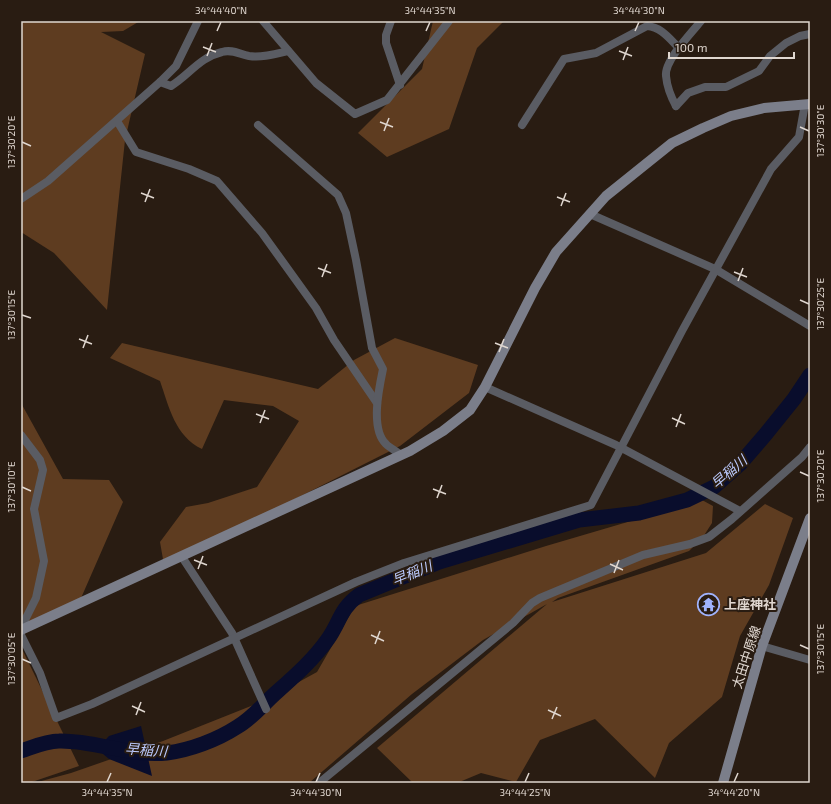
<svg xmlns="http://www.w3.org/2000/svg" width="831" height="804" font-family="'Exo 2','Noto Sans JP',sans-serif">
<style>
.forest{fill:#5e3c20}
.water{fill:#090d2c}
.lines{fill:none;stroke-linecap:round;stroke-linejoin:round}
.river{stroke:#090d2c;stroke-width:15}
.street{stroke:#5a5c63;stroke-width:8}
.secondary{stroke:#7b7e8a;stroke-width:10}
.ticks{fill:none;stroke:#e0d7d0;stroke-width:1.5}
.labels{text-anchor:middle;stroke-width:4;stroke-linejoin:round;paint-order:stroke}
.poi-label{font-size:13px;font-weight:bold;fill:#e0d7d0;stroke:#291c12;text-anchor:start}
.street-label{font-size:13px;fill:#e0d7d0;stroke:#291c12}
.water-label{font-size:14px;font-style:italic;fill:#bccbff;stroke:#291c12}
.neatline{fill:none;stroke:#e0d7d0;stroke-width:1.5}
.ticks-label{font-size:10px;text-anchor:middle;fill:#e0d7d0}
</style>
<rect width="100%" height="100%" fill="#291c12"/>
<g class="forest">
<polygon points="21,21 140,21 123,31 101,32 145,54 125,140 107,310 54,253 21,232"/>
<polygon points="433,21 504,21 477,48 449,129 387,157 358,133 422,69"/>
<path d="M395 338 478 365 469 393 400 446 164 565 160 542 186 507 208 503 257 487 299 421 273 406 224 400 202 449C175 436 169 407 160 381L110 358 122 343 318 389 354 360Z"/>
<polygon points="21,403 63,479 109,480 123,502 78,605 21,630"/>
<polygon points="691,494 713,506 712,523 703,537 689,551 558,598 552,602 706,553 765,504 793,518 769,585 740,636 722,697 669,743 655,778 595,719 540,740 516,782 481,773 457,783 413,783 377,748 547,604 483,640 412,694 309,783 34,783 71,773 163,741 266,700 317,672 355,606 546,546 631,521"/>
<polygon points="21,647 79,766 29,783 21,783"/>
</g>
<polygon class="water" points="141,726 152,776 109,759 97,749 109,736"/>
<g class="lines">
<path class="river" d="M21 751C33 747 46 741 59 741 95 740 130 757 167 753 190 750 217 740 237 727 253 718 264 703 278 691 296 675 314 659 328 639 340 622 340 609 359 595L439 562 579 520 639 513 687 500 714 487 740 464 765 435 794 399 810 375"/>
<g class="street">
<polyline points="263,21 316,83 355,114 387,100 449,21"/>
<polyline points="391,21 386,35 386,43 400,85"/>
<path d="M160 82 171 86C189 75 200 57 222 52 232 49 239 54 249 56 262 58 275 54 288 51"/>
<polyline points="676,106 688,93 705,87 726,87 759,71 770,56 786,43 800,36 810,34"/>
<path d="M676 106C671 97 667 87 666 76 664 61 692 32 701 21"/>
<polyline points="117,121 136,152 189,169 217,181 262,233 316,308 334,340 377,403"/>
<path d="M258 125 338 195 346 213 356 260 372 348 383 369C379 388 370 429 386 444 390 448 396 451 401 455"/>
<path d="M522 125 564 59 596 53 647 26C661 27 669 38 678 47"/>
<polyline points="21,199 48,181 160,82 176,66 198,21"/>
<polyline points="590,214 715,269 810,326"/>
<polyline points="485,387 616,445 740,511"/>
<polyline points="21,435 40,460 43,470 34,509 44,561 36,598 21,628"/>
<polyline points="182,557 232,633 266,709"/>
<polyline points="21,635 40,673 56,718 92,704 356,582 404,563 591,505 682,331 771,169 799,137 805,104"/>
<polyline points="762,646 810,660"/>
<polyline points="319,783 513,623 532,603 540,598 643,555 690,544 709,537 732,519 802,457 810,447"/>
</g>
<g class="secondary">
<polyline points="21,630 410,451 443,431 470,410 485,387 535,288 556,252 606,196 672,143 703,128 731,116 764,108 810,104"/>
<polyline points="723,783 762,646 810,518"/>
</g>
</g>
<path class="ticks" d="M217 31 221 22M426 31 430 22M635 31 639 22M203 47 216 52M619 51 632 56M207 56 212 43M623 60 628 47M380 122 393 127M800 127 809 131M384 131 389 118M22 142 31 146M141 193 154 198M557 197 570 202M145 202 150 189M561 206 566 193M318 268 331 273M734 272 747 277M322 277 327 264M738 281 743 268M800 300 809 304M22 315 31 318M79 339 92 344M495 343 508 348M83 348 88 335M499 352 504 339M256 414 269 419M672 418 685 424M260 423 265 410M676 427 681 414M800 472 809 476M22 487 31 491M433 489 446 494M437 498 442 485M194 560 207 565M610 564 623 570M198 569 203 556M614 573 619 560M371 635 384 641M375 644 380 631M800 645 809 649M22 659 31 663M132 706 145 712M548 710 561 716M136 715 141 702M552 719 557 707M107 782 111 773M316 782 320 773M525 782 529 773M734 782 738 773"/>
<defs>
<symbol id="temple-ring" viewBox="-11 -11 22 22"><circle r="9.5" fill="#291c12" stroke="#a0b3fd" stroke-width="1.5"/><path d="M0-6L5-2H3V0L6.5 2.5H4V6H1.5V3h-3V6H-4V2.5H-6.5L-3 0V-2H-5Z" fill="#a0b3fd"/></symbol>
</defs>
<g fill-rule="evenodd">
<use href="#temple-ring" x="696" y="592" width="25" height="25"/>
</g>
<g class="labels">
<g class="poi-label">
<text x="724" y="609">上座神社</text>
</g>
<g class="street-label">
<text transform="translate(746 657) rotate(-72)" y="5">太田中原線</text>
</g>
<g class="water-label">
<text transform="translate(729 472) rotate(-41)" y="5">早稲川</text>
<text transform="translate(412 573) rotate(-22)" y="5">早稲川</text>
<text transform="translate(146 750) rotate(4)" y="5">早稲川</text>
</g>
</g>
<rect width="831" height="804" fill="none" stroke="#291c12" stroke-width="44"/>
<path d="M669 52v6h125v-6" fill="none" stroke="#e0d7d0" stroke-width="2"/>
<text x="675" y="52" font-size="12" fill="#e0d7d0" stroke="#291c12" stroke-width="3" paint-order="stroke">100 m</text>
<rect x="22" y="22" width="787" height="760" class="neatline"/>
<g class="ticks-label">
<text x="221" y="14">34°44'40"N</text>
<text x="430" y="14">34°44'35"N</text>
<text x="639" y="14">34°44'30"N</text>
<text transform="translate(820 131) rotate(-90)" y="4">137°30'30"E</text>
<text transform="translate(11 142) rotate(-90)" y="4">137°30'20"E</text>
<text transform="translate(820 304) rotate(-90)" y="4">137°30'25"E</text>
<text transform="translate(11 315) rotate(-90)" y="4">137°30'15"E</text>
<text transform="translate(820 476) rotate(-90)" y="4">137°30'20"E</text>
<text transform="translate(11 487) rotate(-90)" y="4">137°30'10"E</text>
<text transform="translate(820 649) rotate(-90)" y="4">137°30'15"E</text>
<text transform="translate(11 659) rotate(-90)" y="4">137°30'05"E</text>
<text x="107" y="796">34°44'35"N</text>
<text x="316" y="796">34°44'30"N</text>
<text x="525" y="796">34°44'25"N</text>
<text x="734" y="796">34°44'20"N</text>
</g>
</svg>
